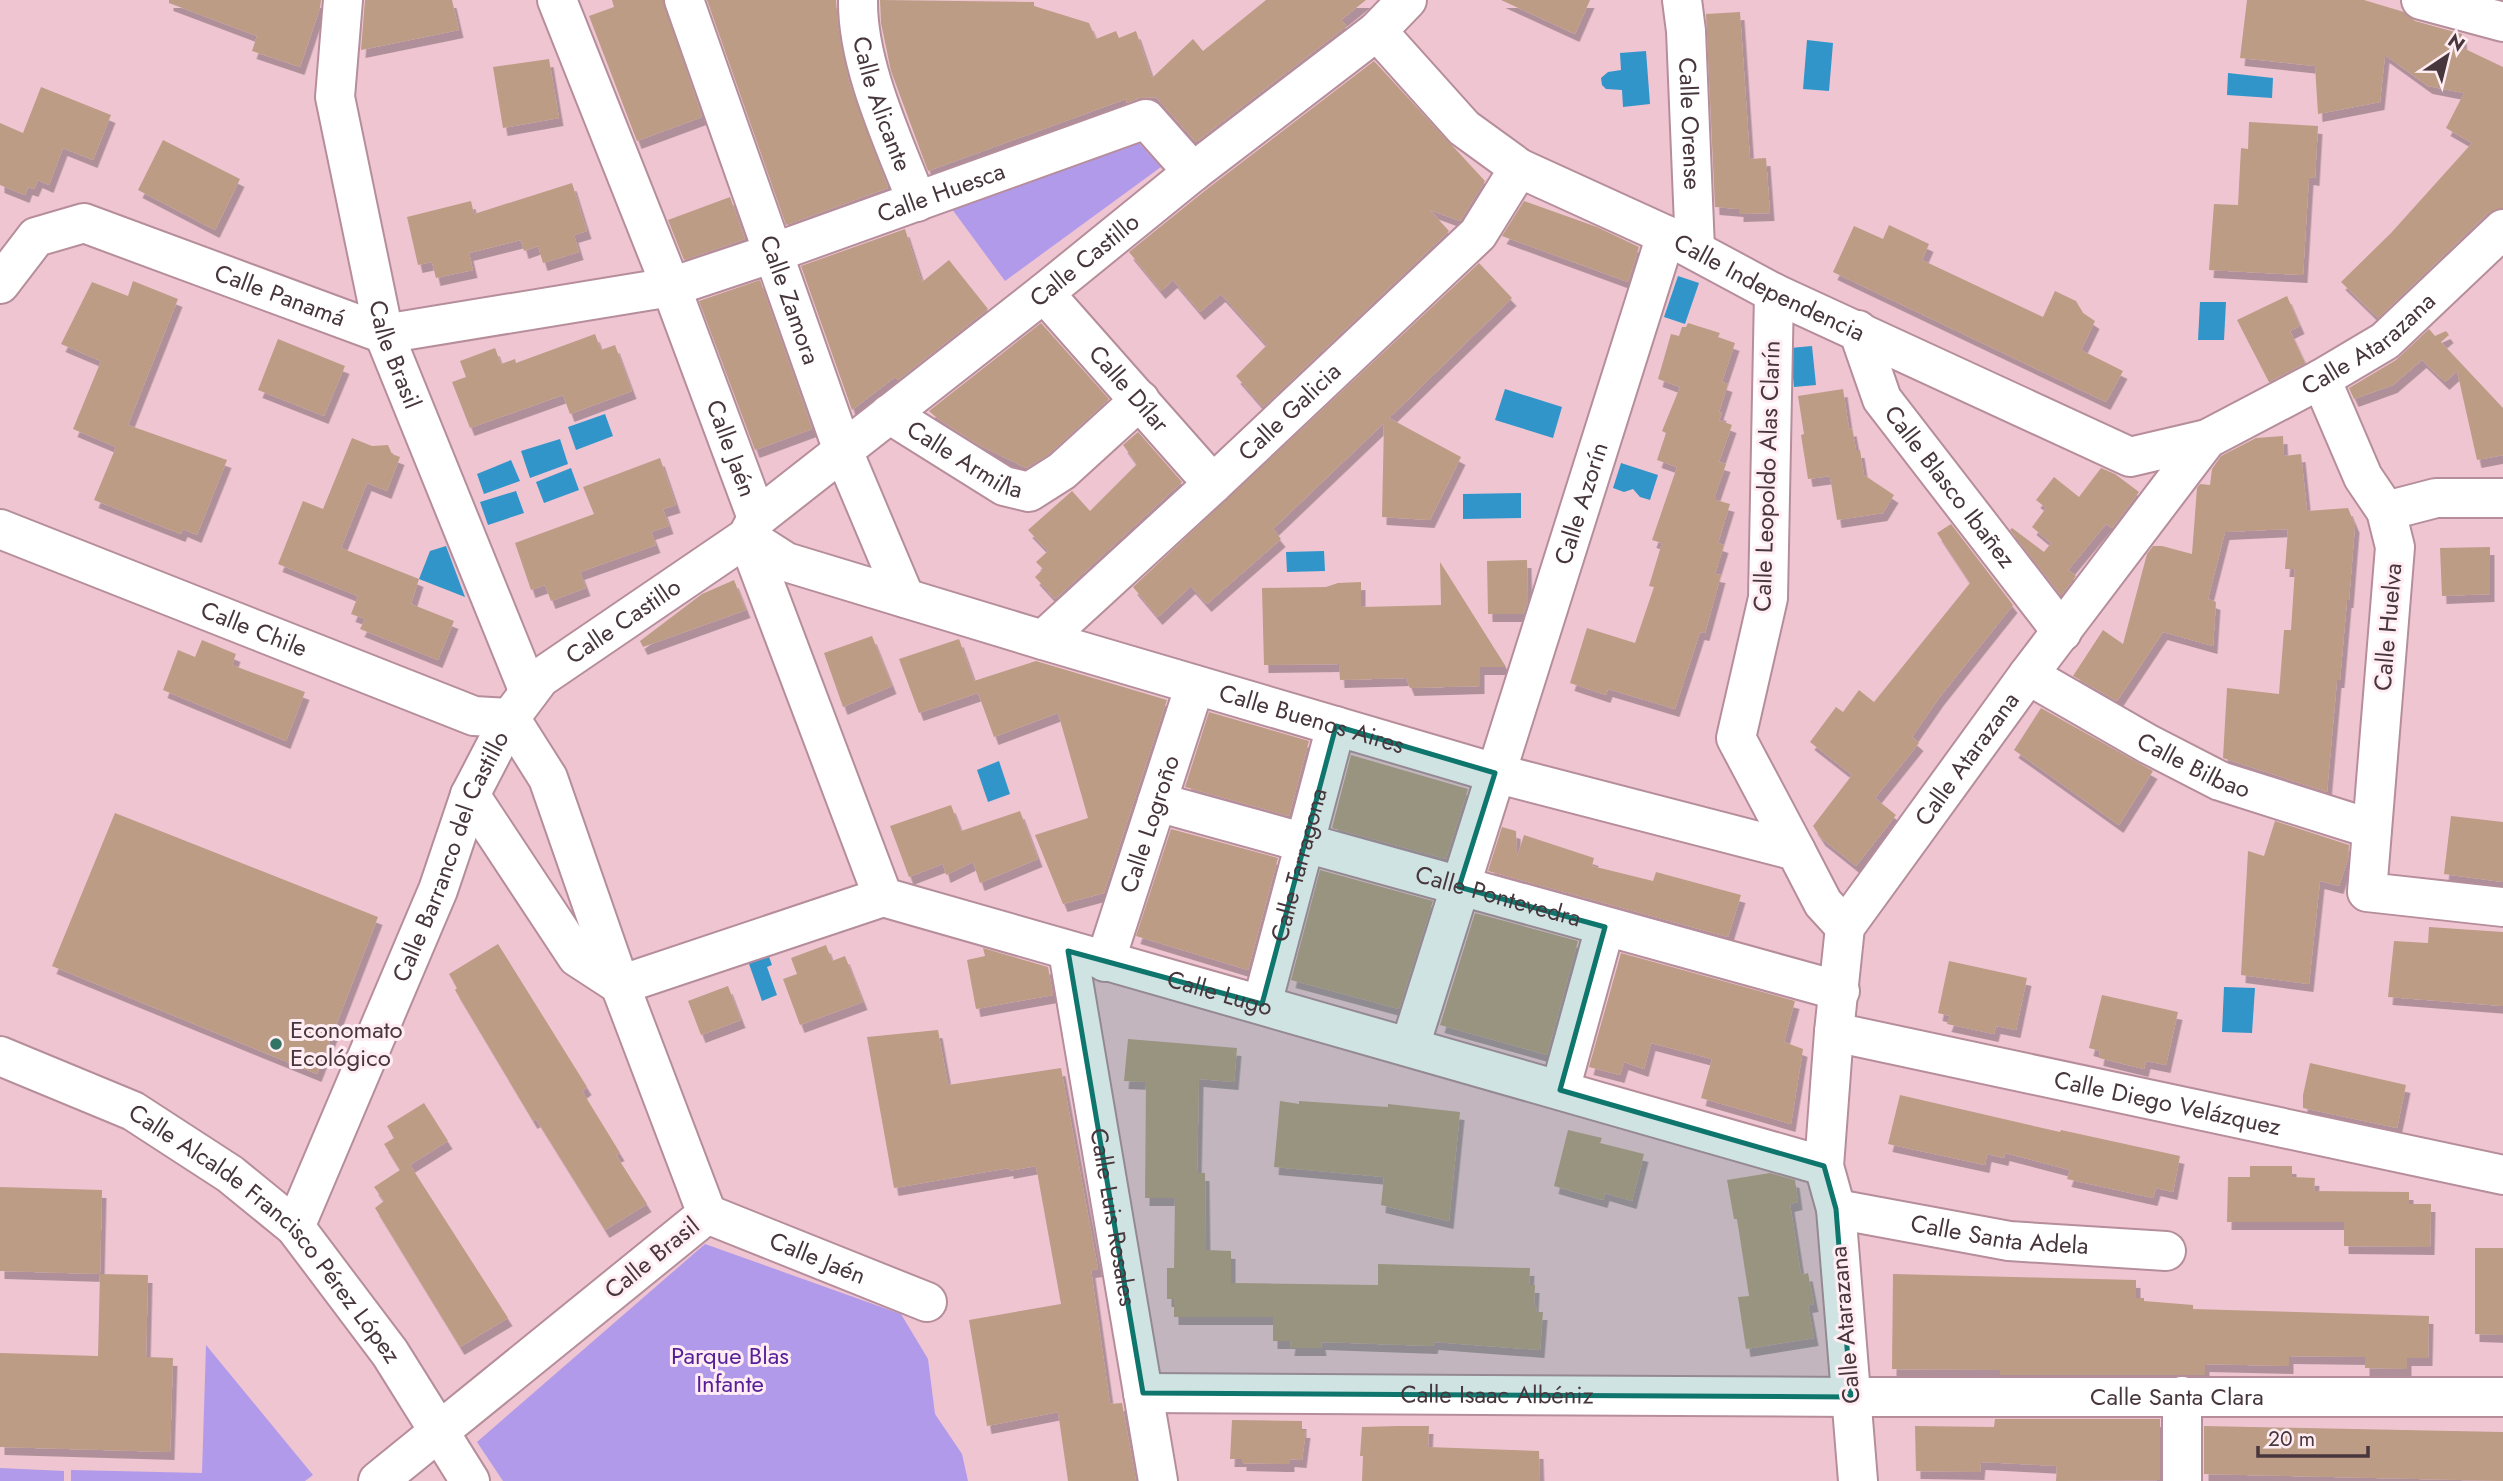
<svg xmlns="http://www.w3.org/2000/svg" width="2503" height="1481" font-family="Jost,sans-serif">
<style>
.green{fill:#b19aea}
.water{fill:#3195ca}
.building{fill:#bc9c85;filter:url(#shadow)}
.lines{fill:none;stroke-linecap:round;stroke-linejoin:round}
.street-casing{stroke:#b68e9b;stroke-width:42}
.secondary-casing{stroke:#b68e9b;stroke-width:42}
.street{stroke:#fff;stroke-width:38}
.secondary{stroke:#fff;stroke-width:38}
.marked{fill:#0f766e;fill-opacity:0.2;stroke:#0f766e;stroke-width:5;stroke-linejoin:round}
.poi-dot{fill:#327567;stroke:#ffedf3;stroke-width:2.5}
.labels{text-anchor:middle;stroke-width:6;stroke-linejoin:round;paint-order:stroke}
.street-label{font-size:24px;fill:#47363c;stroke:#ffedf3}
.poi-label{font-size:24px;fill:#47363c;stroke:#ffedf3;text-anchor:start}
.park-label{font-size:24px;fill:#541f98;stroke:#ffedf3}
</style>
<defs>
<filter id="shadow"><feDropShadow dx="4.5" dy="8" stdDeviation="0" flood-color="#0004"/></filter>
</defs>
<rect width="100%" height="100%" fill="#efc5d2"/>
<g class="green">
<polygon points="1139,143 1161,167 1005,281 949,205"/>
<polygon points="705,1244 901,1314 928,1359 935,1414 962,1454 968,1481 503,1481 477,1442"/>
<polygon points="206,1345 313,1475 305,1481 71,1481 71,1470 202,1473"/>
<polygon points="0,1468 64,1471 64,1481 0,1481"/>
</g>
<g class="water">
<polygon points="1807,40 1833,43 1829,91 1803,89"/>
<polygon points="1646,51 1650,104 1623,107 1622,90 1606,89 1602,85 1601,78 1608,72 1621,70 1620,53"/>
<polygon points="2228,73 2273,78 2272,98 2227,95"/>
<polygon points="1678,276 1699,283 1685,324 1664,317"/>
<polygon points="2200,302 2226,302 2224,340 2198,340"/>
<polygon points="1812,346 1816,385 1794,387 1790,348"/>
<polygon points="1505,389 1562,407 1553,438 1495,420"/>
<polygon points="605,414 613,436 576,450 568,427"/>
<polygon points="560,439 568,464 530,478 521,451"/>
<polygon points="511,460 520,481 484,494 477,474"/>
<polygon points="1621,463 1658,475 1650,500 1640,497 1633,489 1624,492 1613,488"/>
<polygon points="571,468 579,490 544,503 536,482"/>
<polygon points="516,491 524,513 488,525 480,502"/>
<polygon points="1521,493 1521,518 1463,519 1463,494"/>
<polygon points="446,546 465,597 419,579 430,551"/>
<polygon points="1324,551 1325,571 1287,572 1286,552"/>
<polygon points="999,761 1010,794 988,802 977,770"/>
<polygon points="768,954 772,965 767,967 777,995 762,1001 748,961"/>
<polygon points="2224,987 2255,988 2252,1033 2222,1032"/>
</g>
<g class="building">
<polygon points="169,0 321,0 320,8 300,67 252,51 257,36 169,3"/>
<polygon points="365,0 452,0 459,30 361,50"/>
<polygon points="612,0 663,0 702,117 637,141 589,16 614,7"/>
<polygon points="707,0 836,0 838,28 849,82 888,188 786,225"/>
<polygon points="880,0 1034,2 1034,6 1089,23 1096,39 1116,31 1119,38 1136,31 1152,78 1193,39 1203,51 1266,0 1366,0 1341,20 1347,26 1196,142 1156,97 1139,98 1127,103 1126,99 928,171 891,71 881,23"/>
<polygon points="1501,0 1590,0 1575,34"/>
<polygon points="2247,0 2364,0 2404,12 2415,21 2462,34 2463,48 2503,67 2503,208 2488,213 2378,318 2341,282 2391,233 2472,143 2446,128 2464,93 2428,86 2385,55 2380,102 2318,114 2315,66 2240,58"/>
<polygon points="1740,12 1750,159 1766,158 1770,213 1739,214 1739,209 1715,207 1706,14"/>
<polygon points="549,59 559,118 503,128 493,67"/>
<polygon points="1374,61 1485,181 1460,221 1430,210 1449,231 1263,407 1236,376 1267,345 1221,294 1200,312 1173,280 1161,291 1129,252 1207,189"/>
<polygon points="41,87 111,115 93,160 63,148 49,185 38,180 34,189 28,187 25,195 0,185 0,123 23,133"/>
<polygon points="2249,122 2318,126 2315,178 2309,177 2303,275 2209,270 2214,204 2238,205 2241,148 2248,149"/>
<polygon points="163,140 240,179 215,230 138,190"/>
<polygon points="572,183 587,231 574,235 579,252 543,263 538,246 524,251 521,240 469,253 473,270 454,274 436,278 432,262 418,265 407,217 471,201 474,214"/>
<polygon points="730,197 745,239 684,260 668,220"/>
<polygon points="1524,201 1597,227 1639,247 1628,282 1502,236"/>
<polygon points="1889,225 1929,244 1922,260 2043,317 2055,291 2076,301 2083,313 2095,321 2081,350 2123,371 2106,402 1833,272 1854,226 1883,239"/>
<polygon points="905,229 922,282 949,260 988,309 898,380 895,377 852,410 801,266"/>
<polygon points="1479,263 1512,298 1389,418 1461,457 1430,520 1382,517 1384,423 1273,529 1281,539 1207,604 1191,586 1158,617 1133,587"/>
<polygon points="760,280 812,429 755,450 699,301"/>
<polygon points="133,281 178,299 128,425 227,460 197,535 183,529 181,534 94,500 116,447 73,429 101,361 61,344 92,282 128,296"/>
<polygon points="2287,296 2300,326 2290,331 2305,363 2269,382 2237,320"/>
<polygon points="1041,323 1109,399 1049,454 1026,468 979,445 937,418 929,411"/>
<polygon points="1688,323 1720,333 1718,337 1735,343 1722,382 1728,384 1719,412 1722,413 1719,420 1732,425 1719,462 1726,464 1716,493 1716,500 1730,504 1718,543 1724,545 1715,574 1721,575 1705,633 1700,632 1675,709 1608,689 1606,695 1570,683 1587,628 1635,643 1654,587 1649,586 1662,543 1652,540 1677,467 1657,460 1666,433 1662,431 1680,387 1658,379 1671,334 1679,336 1682,327 1686,327"/>
<polygon points="2429,329 2435,336 2446,331 2449,335 2441,342 2503,408 2503,455 2477,460 2457,371 2445,382 2422,360 2393,385 2354,399 2349,388 2396,360"/>
<polygon points="595,334 601,350 615,345 632,391 570,414 563,395 470,428 452,382 466,377 460,361 495,348 501,364 515,359 516,363"/>
<polygon points="278,339 345,366 324,416 258,390"/>
<polygon points="1843,389 1849,429 1852,428 1856,450 1860,450 1864,475 1894,495 1883,513 1837,520 1830,476 1808,479 1801,435 1804,434 1798,396"/>
<polygon points="1138,432 1182,482 1055,599 1035,577 1043,569 1036,562 1048,551 1028,530 1072,491 1090,511 1137,464 1123,445"/>
<polygon points="2283,436 2284,456 2301,454 2307,511 2348,508 2355,525 2349,600 2347,600 2340,680 2337,680 2327,792 2223,758 2227,688 2279,694 2284,630 2291,630 2295,569 2285,569 2288,529 2225,532 2208,599 2216,602 2213,646 2163,632 2117,701 2073,676 2103,630 2123,644 2147,554 2153,546 2162,546 2192,554 2197,488 2200,484 2210,485 2212,469 2221,456 2256,438"/>
<polygon points="352,438 372,446 388,445 392,454 400,457 387,491 367,483 341,548 419,579 411,604 454,621 438,660 360,629 365,619 351,614 358,596 278,564 303,501 323,509"/>
<polygon points="660,458 676,505 663,509 669,526 651,532 656,545 580,572 586,588 551,601 545,585 531,590 515,543 594,514 583,487"/>
<polygon points="2101,468 2115,474 2139,492 2112,528 2106,524 2068,570 2076,576 2061,595 2010,530 2012,528 2044,552 2051,543 2032,527 2046,508 2036,500 2054,477 2079,497"/>
<polygon points="1951,524 2013,605 1939,698 1912,737 1919,743 1875,798 1896,815 1856,866 1821,838 1813,826 1852,775 1810,742 1836,707 1843,712 1859,690 1874,702 1970,583 1937,533"/>
<polygon points="2490,547 2490,594 2442,596 2440,548"/>
<polygon points="1527,560 1528,601 1523,614 1488,614 1487,561"/>
<polygon points="1440,562 1506,667 1480,667 1480,686 1410,688 1406,678 1340,680 1339,664 1264,665 1262,588 1326,587 1338,583 1361,582 1361,607 1441,605"/>
<polygon points="734,580 746,610 643,647 640,641 702,594"/>
<polygon points="872,636 892,686 843,707 824,653"/>
<polygon points="959,639 974,681 1036,661 1167,700 1104,893 1063,904 1035,835 1088,818 1058,713 994,737 978,693 919,713 899,659"/>
<polygon points="202,640 236,654 232,665 305,692 286,741 163,690 178,650 195,657"/>
<polygon points="2041,708 2153,771 2119,825 2014,750"/>
<polygon points="1209,712 1309,741 1289,816 1185,787"/>
<polygon points="1351,755 1468,789 1446,859 1332,828"/>
<polygon points="951,805 961,831 1020,811 1038,859 980,883 973,862 946,875 943,864 909,877 890,826"/>
<polygon points="115,813 378,917 317,1074 52,966"/>
<polygon points="2451,816 2503,822 2503,882 2444,874"/>
<polygon points="2275,821 2349,845 2348,859 2339,886 2320,881 2309,984 2241,975 2248,851 2264,856"/>
<polygon points="1502,827 1516,831 1517,857 1524,835 1594,858 1592,866 1653,881 1656,872 1741,895 1728,937 1488,871"/>
<polygon points="1171,829 1278,858 1248,970 1136,936"/>
<polygon points="1320,870 1433,901 1399,1009 1291,980"/>
<polygon points="1475,913 1578,941 1547,1055 1440,1025"/>
<polygon points="2429,927 2503,932 2503,1006 2388,997 2394,941 2428,943"/>
<polygon points="498,944 587,1087 582,1091 620,1153 616,1155 647,1204 605,1230 536,1119 533,1121 455,990 457,988 449,974"/>
<polygon points="826,945 832,961 845,956 863,1002 800,1025 783,979 797,974 791,958"/>
<polygon points="983,948 1048,967 1053,995 976,1009 967,960 985,956"/>
<polygon points="1621,953 1795,1001 1784,1042 1803,1049 1791,1124 1701,1098 1712,1059 1651,1043 1644,1069 1624,1062 1620,1075 1589,1067"/>
<polygon points="1949,961 2027,978 2016,1030 1996,1026 1994,1034 1947,1024 1950,1016 1938,1013"/>
<polygon points="728,986 741,1020 701,1035 688,1001"/>
<polygon points="2102,995 2178,1012 2166,1065 2146,1061 2144,1069 2099,1058 2100,1051 2089,1048"/>
<polygon points="938,1030 948,1085 1061,1068 1098,1269 1091,1270 1110,1404 1122,1403 1136,1481 1068,1481 1058,1412 987,1426 969,1320 1061,1304 1036,1166 1009,1171 1009,1168 894,1188 867,1037"/>
<polygon points="1128,1039 1237,1048 1234,1082 1199,1079 1197,1173 1205,1173 1206,1250 1231,1251 1231,1283 1378,1285 1378,1264 1530,1268 1529,1285 1535,1285 1534,1306 1537,1306 1536,1312 1543,1312 1540,1350 1434,1342 1433,1346 1321,1342 1322,1348 1290,1348 1291,1341 1273,1341 1273,1317 1174,1317 1174,1299 1167,1299 1167,1268 1174,1268 1175,1198 1145,1198 1146,1082 1124,1081"/>
<polygon points="2310,1063 2406,1085 2397,1128 2303,1108 2303,1095"/>
<polygon points="1900,1095 2060,1132 2061,1130 2180,1156 2173,1192 2156,1188 2153,1198 2067,1179 2070,1170 2005,1153 2004,1158 1987,1154 1985,1165 1888,1144"/>
<polygon points="1280,1101 1299,1104 1299,1101 1388,1107 1388,1104 1460,1112 1449,1221 1381,1205 1384,1177 1274,1167"/>
<polygon points="424,1103 448,1141 410,1165 508,1318 460,1347 375,1208 384,1201 374,1187 400,1170 384,1144 394,1138 387,1126"/>
<polygon points="1568,1130 1602,1138 1600,1143 1644,1154 1632,1201 1605,1193 1603,1200 1554,1186"/>
<polygon points="2250,1166 2292,1166 2292,1177 2315,1178 2314,1191 2409,1192 2409,1204 2431,1204 2430,1247 2344,1246 2344,1222 2227,1222 2228,1177 2250,1177"/>
<polygon points="1770,1173 1795,1180 1798,1202 1790,1204 1801,1275 1808,1273 1814,1304 1808,1305 1814,1338 1746,1349 1738,1297 1749,1296 1737,1219 1734,1219 1727,1180"/>
<polygon points="0,1187 102,1190 100,1274 0,1271"/>
<polygon points="2475,1248 2503,1248 2503,1335 2475,1334"/>
<polygon points="100,1274 148,1275 146,1357 173,1358 170,1452 0,1447 0,1353 98,1356"/>
<polygon points="1893,1274 2136,1280 2136,1298 2144,1298 2144,1301 2193,1305 2193,1309 2429,1316 2428,1358 2407,1358 2407,1369 2365,1368 2365,1357 2289,1356 2289,1366 2205,1364 2205,1375 2000,1375 2000,1370 1892,1369"/>
<polygon points="1995,1419 2160,1419 2160,1480 2056,1481 2057,1466 1981,1462 1980,1472 1916,1471 1915,1426 1994,1427"/>
<polygon points="2204,1419 2204,1426 2503,1432 2503,1481 2204,1474"/>
<polygon points="1232,1420 1302,1421 1302,1430 1306,1430 1302,1460 1290,1459 1290,1464 1281,1464 1242,1463 1242,1459 1230,1459"/>
<polygon points="1397,1426 1429,1426 1428,1447 1539,1451 1540,1481 1362,1481 1363,1456 1360,1456 1362,1427"/>
</g>
<g class="lines">
<defs>
<g id="street">
<path id="s1" d="M343 0 335 97 384 334 529 692"/>
<path id="s2" d="M557 0 671 287 757 518"/>
<path id="s3" d="M684 0 843 451 905 598"/>
<path id="s4" d="M858 0C857 65 894 142 917 202"/>
<path id="s5" d="M1682 0 1686 31 1695 249"/>
<polyline points="2421,0 2503,22"/>
<path id="s6" d="M1377 31 1464 128 1519 168 1666 235 1774 293 2130 457 2207 439"/>
<path id="s7" d="M0 284 36 237 84 223 384 334 671 287 773 253 1146 119 1193 172"/>
<path id="s8" d="M1044 293 1213 484"/>
<polyline points="1774,293 1768,598 1736,738 1796,851"/>
<path id="s9" d="M1858 330 1882 399 2062 632"/>
<polyline points="2321,379 2363,477 2386,511 2395,547 2367,892 2503,907"/>
<path id="s10" d="M889 414 1004 486 1029 492 1062 471 1140 400"/>
<polyline points="2386,511 2436,498 2503,498"/>
<path id="s11" d="M0 529 474 716 510 718 548 778 620 985 707 1214 378 1481"/>
<path id="s12" d="M747 537 786 562 1043 640 1495 773 1796 851 1823 903 1845 927"/>
<polyline points="747,537 883,897"/>
<path id="s13" d="M1043 640 1213 484 1478 234 1519 168"/>
<path id="s14" d="M2028 675 2148 744 2220 781 2372 829"/>
<path id="s15" d="M470 795 577 957 620 985 883 897 1824 1166"/>
<path id="s16" d="M1157 802 1840 991"/>
<path id="s17" d="M1068 951 1158 1481"/>
<path id="s18" d="M1105 962 1195 685"/>
<path id="s19" d="M1262 1004 1336 726"/>
<path id="s20" d="M1834 1032 2503 1175"/>
<path id="s21" d="M1410 1046 1666 235"/>
<polyline points="1560,1090 1605,927"/>
<path id="s22" d="M1836 1209 2009 1241 2166 1251"/>
<path id="s23" d="M707 1214 927 1302"/>
<path id="s24" d="M1143 1393 1851 1397H2503"/>
<polyline points="2182,1396 2182,1481"/>
<path id="s25" d="M1858 1481 1836 1209 1824 1166 1834 1032 1845 927 2028 675 2207 439 2321 379 2385 341 2503 229"/>
</g>
<g id="secondary">
<path id="s26" d="M0 1056 133 1111 230 1174 295 1227 390 1353 470 1481"/>
<path id="s27" d="M295 1227 438 890 470 795 510 718 540 678 747 537 757 518 1044 293 1193 172 1377 31 1407 0"/>
</g>
</defs>
<use href="#street" class="street-casing"/>
<use href="#secondary" class="secondary-casing"/>
<use href="#street" class="street"/>
<use href="#secondary" class="secondary"/>
</g>
<path class="marked" d="M1336 726 1495 773 1459 887 1605 927 1560 1090 1824 1166 1836 1209 1851 1397 1143 1393 1068 951 1262 1004Z"/>
<circle class="poi-dot" cx="276" cy="1044" r="7"/>
<g class="labels">
<g class="street-label">
<text dy="8" stroke="none"><textPath href="#s4" startOffset="107">Calle Alicante</textPath></text>
<text dy="8" stroke="none"><textPath href="#s5" startOffset="124">Calle Orense</textPath></text>
<text dy="8" stroke="none"><textPath href="#s7" startOffset="1006">Calle Huesca</textPath></text>
<text dy="8" stroke="none"><textPath href="#s27" startOffset="1292">Calle Castillo</textPath></text>
<text dy="8" stroke="none"><textPath href="#s6" startOffset="476">Calle Independencia</textPath></text>
<text dy="8" stroke="none"><textPath href="#s7" startOffset="318">Calle Panamá</textPath></text>
<text dy="8" stroke="none"><textPath href="#s3" startOffset="318">Calle Zamora</textPath></text>
<text dy="8" stroke="none"><textPath href="#s25" startOffset="1353">Calle Atarazana</textPath></text>
<text dy="8" stroke="none"><textPath href="#s1" startOffset="362">Calle Brasil</textPath></text>
<text dy="8" stroke="none"><textPath href="#s8" startOffset="128">Calle Dílar</textPath></text>
<text dy="8" stroke="none"><textPath href="#s13" startOffset="336">Calle Galicia</textPath></text>
<text dy="8" stroke="none"><textPath href="#s2" startOffset="481">Calle Jaén</textPath></text>
<text dy="8" stroke="none"><textPath href="#s10" startOffset="89">Calle Armilla</textPath></text>
<text transform="translate(1767 476) rotate(-88)" y="8">Calle Leopoldo Alas Clarín</text>
<text dy="8" stroke="none"><textPath href="#s9" startOffset="184">Calle Blasco Ibañez</textPath></text>
<text dy="8" stroke="none"><textPath href="#s21" startOffset="569">Calle Azorín</textPath></text>
<text dy="8" stroke="none"><textPath href="#s27" startOffset="704">Calle Castillo</textPath></text>
<text transform="translate(2388 627) rotate(-85)" y="8">Calle Huelva</text>
<text dy="8" stroke="none"><textPath href="#s11" startOffset="273">Calle Chile</textPath></text>
<text dy="8" stroke="none"><textPath href="#s12" startOffset="595">Calle Buenos Aires</textPath></text>
<text dy="8" stroke="none"><textPath href="#s25" startOffset="765">Calle Atarazana</textPath></text>
<text dy="8" stroke="none"><textPath href="#s14" startOffset="189">Calle Bilbao</textPath></text>
<text dy="8" stroke="none"><textPath href="#s18" startOffset="145">Calle Logroño</textPath></text>
<text dy="8" stroke="none"><textPath href="#s27" startOffset="402">Calle Barranco del Castillo</textPath></text>
<text dy="8" stroke="none"><textPath href="#s19" startOffset="144">Calle Tarragona</textPath></text>
<text dy="8" stroke="none"><textPath href="#s16" startOffset="354">Calle Pontevedra</textPath></text>
<text dy="8" stroke="none"><textPath href="#s15" startOffset="873">Calle Lugo</textPath></text>
<text dy="8" stroke="none"><textPath href="#s20" startOffset="341">Calle Diego Velázquez</textPath></text>
<text dy="8" stroke="none"><textPath href="#s17" startOffset="270">Calle Luis Rosales</textPath></text>
<text dy="8" stroke="none"><textPath href="#s22" startOffset="166">Calle Santa Adela</textPath></text>
<text dy="8" stroke="none"><textPath href="#s26" startOffset="326">Calle Alcalde Francisco Pérez López</textPath></text>
<text transform="translate(652 1258) rotate(-39)" y="8">Calle Brasil</text>
<text dy="8" stroke="none"><textPath href="#s23" startOffset="119">Calle Jaén</textPath></text>
<text transform="translate(1845 1325) rotate(-95)" y="8">Calle Atarazana</text>
<text dy="8" stroke="none"><textPath href="#s24" startOffset="354">Calle Isaac Albéniz</textPath></text>
<text dy="8" stroke="none"><textPath href="#s24" startOffset="1034">Calle Santa Clara</textPath></text>
</g>
<g class="poi-label">
<text x="290" y="1038">Economato<tspan x="290" dy="28">Ecológico</tspan></text>
</g>
<g class="park-label">
<text x="730" y="1364">Parque Blas<tspan x="730" dy="28">Infante</tspan></text>
</g>
</g>
<g transform="translate(2447 56) rotate(35)" stroke="#ffedf3" stroke-width="5" paint-order="stroke">
<path d="M0-5L12 26L0 18L-12 26Z" fill="#47363c"/>
<text y="-10" font-size="19" font-weight="bold" text-anchor="middle" fill="#47363c">N</text>
</g>
<path d="M2258 1446v10h110v-10" fill="none" stroke="#47363c" stroke-width="3.5"/>
<text x="2268" y="1446" font-size="21" fill="#47363c" stroke="#ffedf3" stroke-width="5" paint-order="stroke">20 m</text>
</svg>
